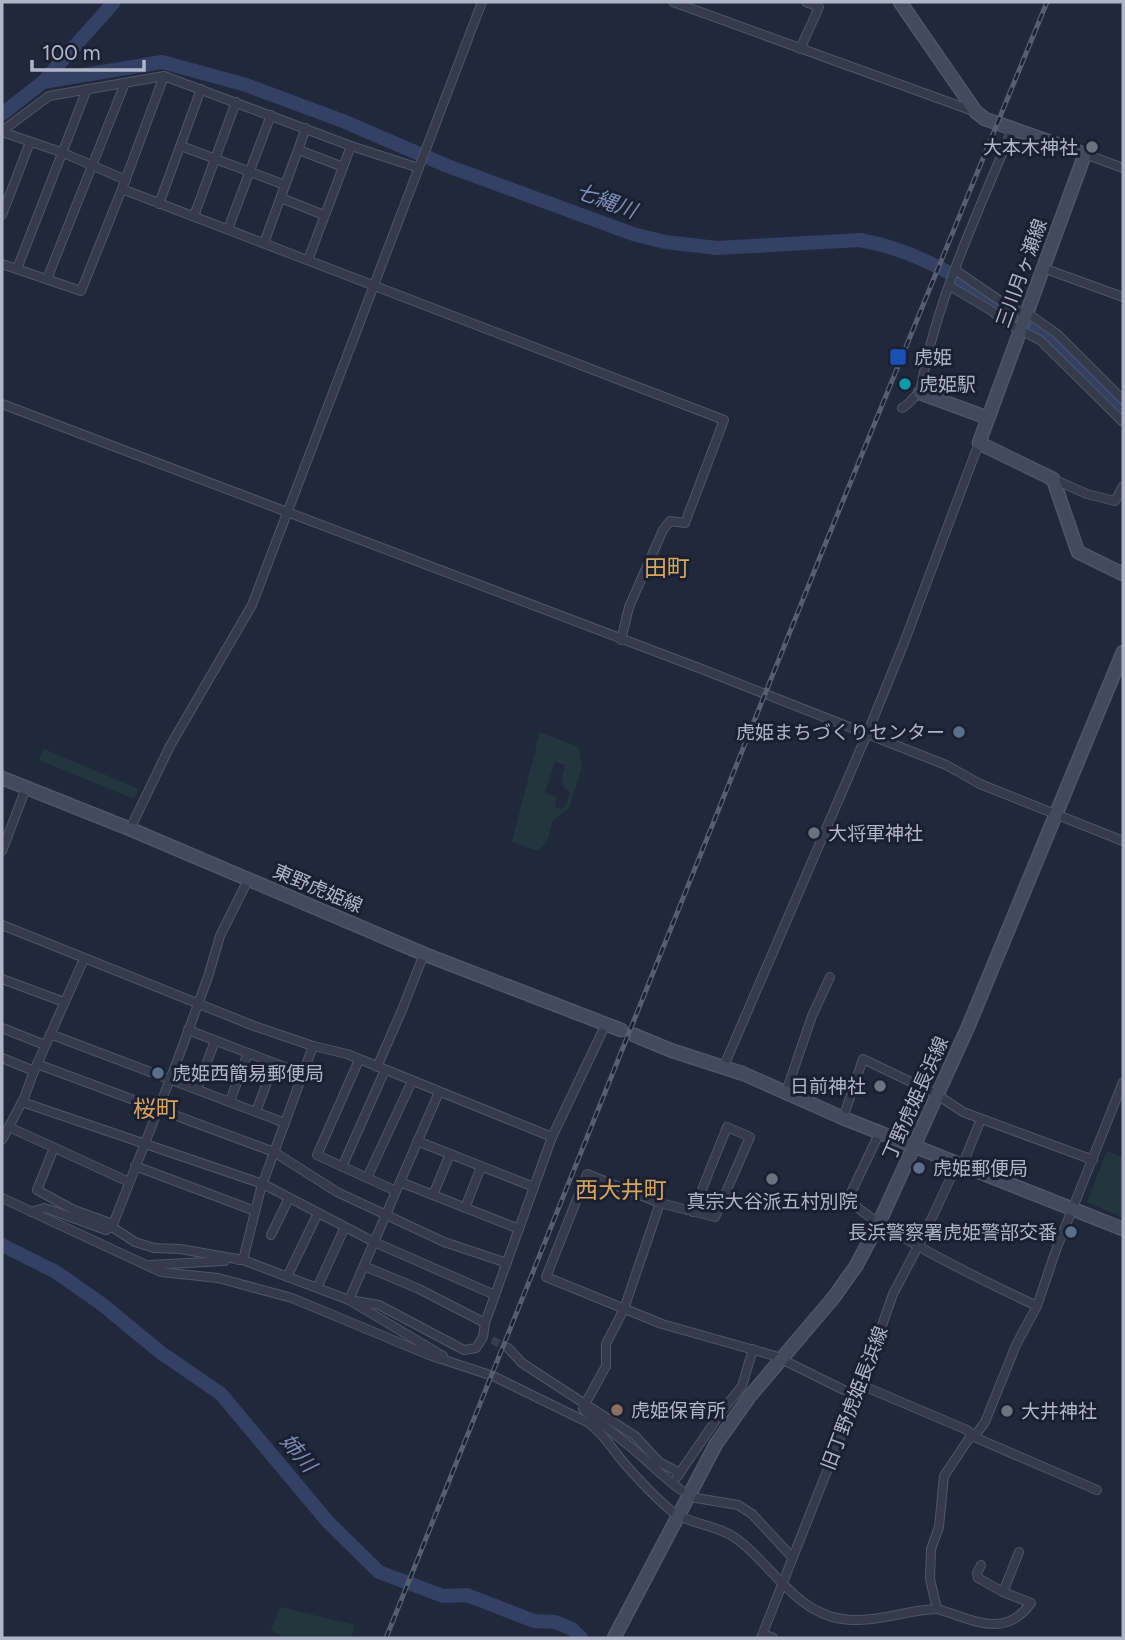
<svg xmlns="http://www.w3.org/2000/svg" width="1125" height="1640" font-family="Figtree,'Noto Sans JP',sans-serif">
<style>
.green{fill:#23363d;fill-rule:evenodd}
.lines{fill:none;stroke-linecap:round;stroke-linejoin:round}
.river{stroke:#344164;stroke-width:14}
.minor-tunnel{stroke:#363d51;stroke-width:8;stroke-dasharray:8 4;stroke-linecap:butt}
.minor-casing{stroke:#505667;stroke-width:10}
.secondary-casing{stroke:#505667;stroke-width:15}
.minor{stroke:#353b4c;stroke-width:8}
.secondary{stroke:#43495f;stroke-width:12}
.rail-casing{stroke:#575e73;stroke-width:5}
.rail{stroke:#1a2031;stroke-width:2.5;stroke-dasharray:8;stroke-linecap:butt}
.worship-dot{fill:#6b7280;stroke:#1a2031;stroke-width:2.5}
.transit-dot{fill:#1a4fb4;stroke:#1a2031;stroke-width:2.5}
.culture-dot{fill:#0f9aa8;stroke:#1a2031;stroke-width:2.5}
.service-dot{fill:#5c6f8a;stroke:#1a2031;stroke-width:2.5}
.education-dot{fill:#8d6e63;stroke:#1a2031;stroke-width:2.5}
.labels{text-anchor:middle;stroke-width:6;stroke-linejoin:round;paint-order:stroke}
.poi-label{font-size:19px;fill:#b0b6c8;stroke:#1a2031;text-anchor:start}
.street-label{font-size:19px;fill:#b0b6c8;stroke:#1a2031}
.water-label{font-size:21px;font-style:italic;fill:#7e8db5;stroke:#1a2031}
.quarter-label{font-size:23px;fill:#d8a55a;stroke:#1a2031}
</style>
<rect width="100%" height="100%" fill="#21283c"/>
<g class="green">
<path d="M540 732 578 747 582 767 569 808 553 820 547 842 537 851 512 842ZM555 762 565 765C562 779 559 784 570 793L565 807 562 809 555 807 556 797 545 793Z"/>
<polygon points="44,749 139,789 134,799 39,760"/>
<polygon points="1107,1151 1123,1158 1123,1218 1087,1202"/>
<polygon points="280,1607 355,1625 351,1638 284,1638 271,1630"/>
</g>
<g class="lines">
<g class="river">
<path d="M43 82 162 62 243 84 343 121 445 165 633 234 665 242 717 248 860 240C917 250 969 281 1014 316 1024 324 1036 328 1046 336 1074 359 1098 387 1123 412"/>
<polyline points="2,114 43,82 114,2"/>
<polyline points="2,1245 56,1272 103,1305 160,1352 221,1394 328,1522 379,1572 443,1596 467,1595 534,1621 555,1622 572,1629 581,1638"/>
</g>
<polyline class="minor-tunnel" points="492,1340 508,1348"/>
<defs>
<g id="minor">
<polyline points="673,2 976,112"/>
<polyline points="800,49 819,7 806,2"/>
<polyline points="164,76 122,189 724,420 685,523 670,521 663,530 629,607 621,640"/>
<polyline points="2,131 49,96 164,76 351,146 419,168"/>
<polyline points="2,132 61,152 126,180"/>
<polyline points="181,146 285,185"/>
<polyline points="299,150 343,167"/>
<polyline points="1085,154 1123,168"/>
<polyline points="281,198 324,215"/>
<polyline points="159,204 201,89"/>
<polyline points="2,215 30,142"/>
<polyline points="194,216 236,102"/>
<polyline points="228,229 271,115"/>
<polyline points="264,243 306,128"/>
<polyline points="308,260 351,146"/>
<polyline points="2,264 81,291 122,189"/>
<polyline points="1043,268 1123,297"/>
<polyline points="17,269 87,89"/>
<polyline points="955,270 1012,309 1030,315 1057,334 1123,400"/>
<polyline points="47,279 125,83"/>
<polyline points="950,286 992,311 1007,323 1040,340 1123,422"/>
<polyline points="2,404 699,668 946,765 980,784 1123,841"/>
<path d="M902 408C910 404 912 397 920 393 935 302 977 215 1012 130"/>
<polyline points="1053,479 1087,494 1115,501 1123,486"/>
<polyline points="130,829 170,746 252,605 482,2"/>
<polyline points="2,851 26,788"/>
<polyline points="2,925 254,1026 313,1046 261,1188 243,1260 180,1249 154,1248 135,1242 112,1227"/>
<polyline points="2,979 64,1002"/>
<polyline points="2,1028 45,1045"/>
<polyline points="188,1030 303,1074"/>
<polyline points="50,1034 285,1123"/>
<polyline points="313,1046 347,1054 552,1137"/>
<polyline points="2,1058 34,1071 84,959"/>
<polyline points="359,1060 317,1155 396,1191"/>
<polyline points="37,1064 274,1152 337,1192 444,1242 507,1263"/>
<polyline points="377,1067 402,1010 424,954"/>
<polyline points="723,1068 867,734 904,643 979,443"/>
<polyline points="197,1088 215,1041"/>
<polyline points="439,1092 349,1300 379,1305 464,1350 476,1348 483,1337 485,1323 495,1295 552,1137 606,1024"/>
<polyline points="786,1092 812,1016 830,977"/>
<polyline points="230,1101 248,1053"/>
<polyline points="22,1102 263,1184 374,1242 495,1295"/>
<polyline points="256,1112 274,1063"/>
<polyline points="843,1118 863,1059 936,1094 963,1112 1093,1160"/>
<polyline points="9,1127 129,1182"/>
<path d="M880 1132 848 1199C865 1216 885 1226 906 1239 948 1264 992 1285 1037 1306"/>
<polyline points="2,1140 24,1098 34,1071"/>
<polyline points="417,1141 534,1187"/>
<polyline points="54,1148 37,1190 74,1210 113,1224"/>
<polyline points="963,1164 981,1119"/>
<polyline points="135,1166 255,1211"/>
<polyline points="342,1167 385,1070"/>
<polyline points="367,1178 412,1081"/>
<polyline points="400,1182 519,1229"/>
<polyline points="433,1195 450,1154"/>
<path d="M2 1198 161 1272 218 1278 292 1298 429 1355 493 1376 589 1423C607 1437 611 1448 624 1463 638 1479 653 1495 669 1509 688 1525 717 1524 737 1539 772 1565 795 1612 842 1619 873 1624 905 1610 937 1609L930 1579 931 1549 939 1527 944 1476 972 1434"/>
<polyline points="660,1203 715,1217 750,1137 727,1127 693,1212"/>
<polyline points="465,1208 481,1167"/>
<polyline points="31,1212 44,1208 51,1210 106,1230 112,1227 176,1064 208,977 220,936 248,880"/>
<polyline points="271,1235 289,1198"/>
<polyline points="238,1260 243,1260 349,1300 443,1356"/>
<polyline points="150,1265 225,1261"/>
<polyline points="364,1266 419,1289 485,1323"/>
<polyline points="287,1277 318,1213"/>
<polyline points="317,1288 345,1227"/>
<path d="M508 1348 522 1363 585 1404 583 1409C595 1420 609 1429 622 1440 643 1456 660 1475 681 1490"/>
<polyline points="861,1385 967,1430 974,1437 1097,1490"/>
<polyline points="974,1437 985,1422 1016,1345 1037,1306 1056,1250 1123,1082"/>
<polyline points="680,1473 659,1462 635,1436 585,1404 606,1366 606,1344 624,1309 660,1203 587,1174 546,1277 662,1324 775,1356 856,1396"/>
<polyline points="677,1477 722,1411 742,1386 753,1349"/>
<polyline points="696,1498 738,1505 752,1514 792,1557"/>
<polyline points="1003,1592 1019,1552"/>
<path d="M937 1609C973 1619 1004 1640 1031 1603L1003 1592 978 1578 977 1573 981 1565"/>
<polyline points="763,1634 773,1638"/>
<polyline points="761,1638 861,1385 893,1294 923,1237 958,1162"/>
</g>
<g id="secondary">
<polyline points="900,2 976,112 985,119 1085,154 979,443 1053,479 1078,552 1123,574"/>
<polyline points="920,393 988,418"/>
<polyline points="2,778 130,829 424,954 621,1030"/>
<polyline points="634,1035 670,1050 744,1074 843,1118 1123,1229"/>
<polyline points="614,1638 716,1444 750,1396 834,1297 856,1266 879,1223 968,1027 1123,652"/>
</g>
</defs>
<use href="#minor" class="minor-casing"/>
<use href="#secondary" class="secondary-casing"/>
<use href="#minor" class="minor"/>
<use href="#secondary" class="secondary"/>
<defs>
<polyline id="rail" points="386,1638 820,557 1047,2"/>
</defs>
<use href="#rail" class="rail-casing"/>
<use href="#rail" class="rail"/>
</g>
<g class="worship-dot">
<circle cx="1092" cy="147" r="7"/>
<circle cx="814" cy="833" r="7"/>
<circle cx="880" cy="1086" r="7"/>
<circle cx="772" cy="1179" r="7"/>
<circle cx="1007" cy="1411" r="7"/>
</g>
<rect class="transit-dot" x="889" y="348" width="18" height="18" rx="3.5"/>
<circle class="culture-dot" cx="905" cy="384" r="7"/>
<g class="service-dot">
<circle cx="959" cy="732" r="7"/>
<circle cx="158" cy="1073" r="7"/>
<circle cx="919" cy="1168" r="7"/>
<circle cx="1071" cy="1232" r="7"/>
</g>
<circle class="education-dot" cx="617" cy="1410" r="7"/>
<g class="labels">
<g class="poi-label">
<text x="1078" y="154" text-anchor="end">大本木神社</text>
<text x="914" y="364">虎姫</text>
<text x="919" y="391">虎姫駅</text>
<text x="945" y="739" text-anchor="end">虎姫まちづくりセンター</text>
<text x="828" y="840">大将軍神社</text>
<text x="172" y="1080">虎姫西簡易郵便局</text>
<text x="866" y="1093" text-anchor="end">日前神社</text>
<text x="933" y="1175">虎姫郵便局</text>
<text x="772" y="1208" text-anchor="middle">真宗大谷派五村別院</text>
<text x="1057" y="1239" text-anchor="end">長浜警察署虎姫警部交番</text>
<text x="631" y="1417">虎姫保育所</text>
<text x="1021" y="1418">大井神社</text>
</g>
<g class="street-label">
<text transform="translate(1021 273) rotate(-70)" y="7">三川月ヶ瀬線</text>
<text transform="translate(318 888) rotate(23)" y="7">東野虎姫線</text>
<text transform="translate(915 1098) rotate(-66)" y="7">丁野虎姫長浜線</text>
<text transform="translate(854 1398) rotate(-69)" y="7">旧丁野虎姫長浜線</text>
</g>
<g class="water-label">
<text transform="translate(606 201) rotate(20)" y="7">七縄川</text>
<text transform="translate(298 1453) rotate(50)" y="7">姉川</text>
</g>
<g class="quarter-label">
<text x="667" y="576">田町</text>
<text x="156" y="1117">桜町</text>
<text x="621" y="1198">西大井町</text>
</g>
</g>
<rect width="1125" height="1640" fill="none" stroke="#b0b6c8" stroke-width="7"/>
<path d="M32 60v10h112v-10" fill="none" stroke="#b0b6c8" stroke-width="3.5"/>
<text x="42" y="60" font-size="21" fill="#b0b6c8" stroke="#1a2031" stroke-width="5" paint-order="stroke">100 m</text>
</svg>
